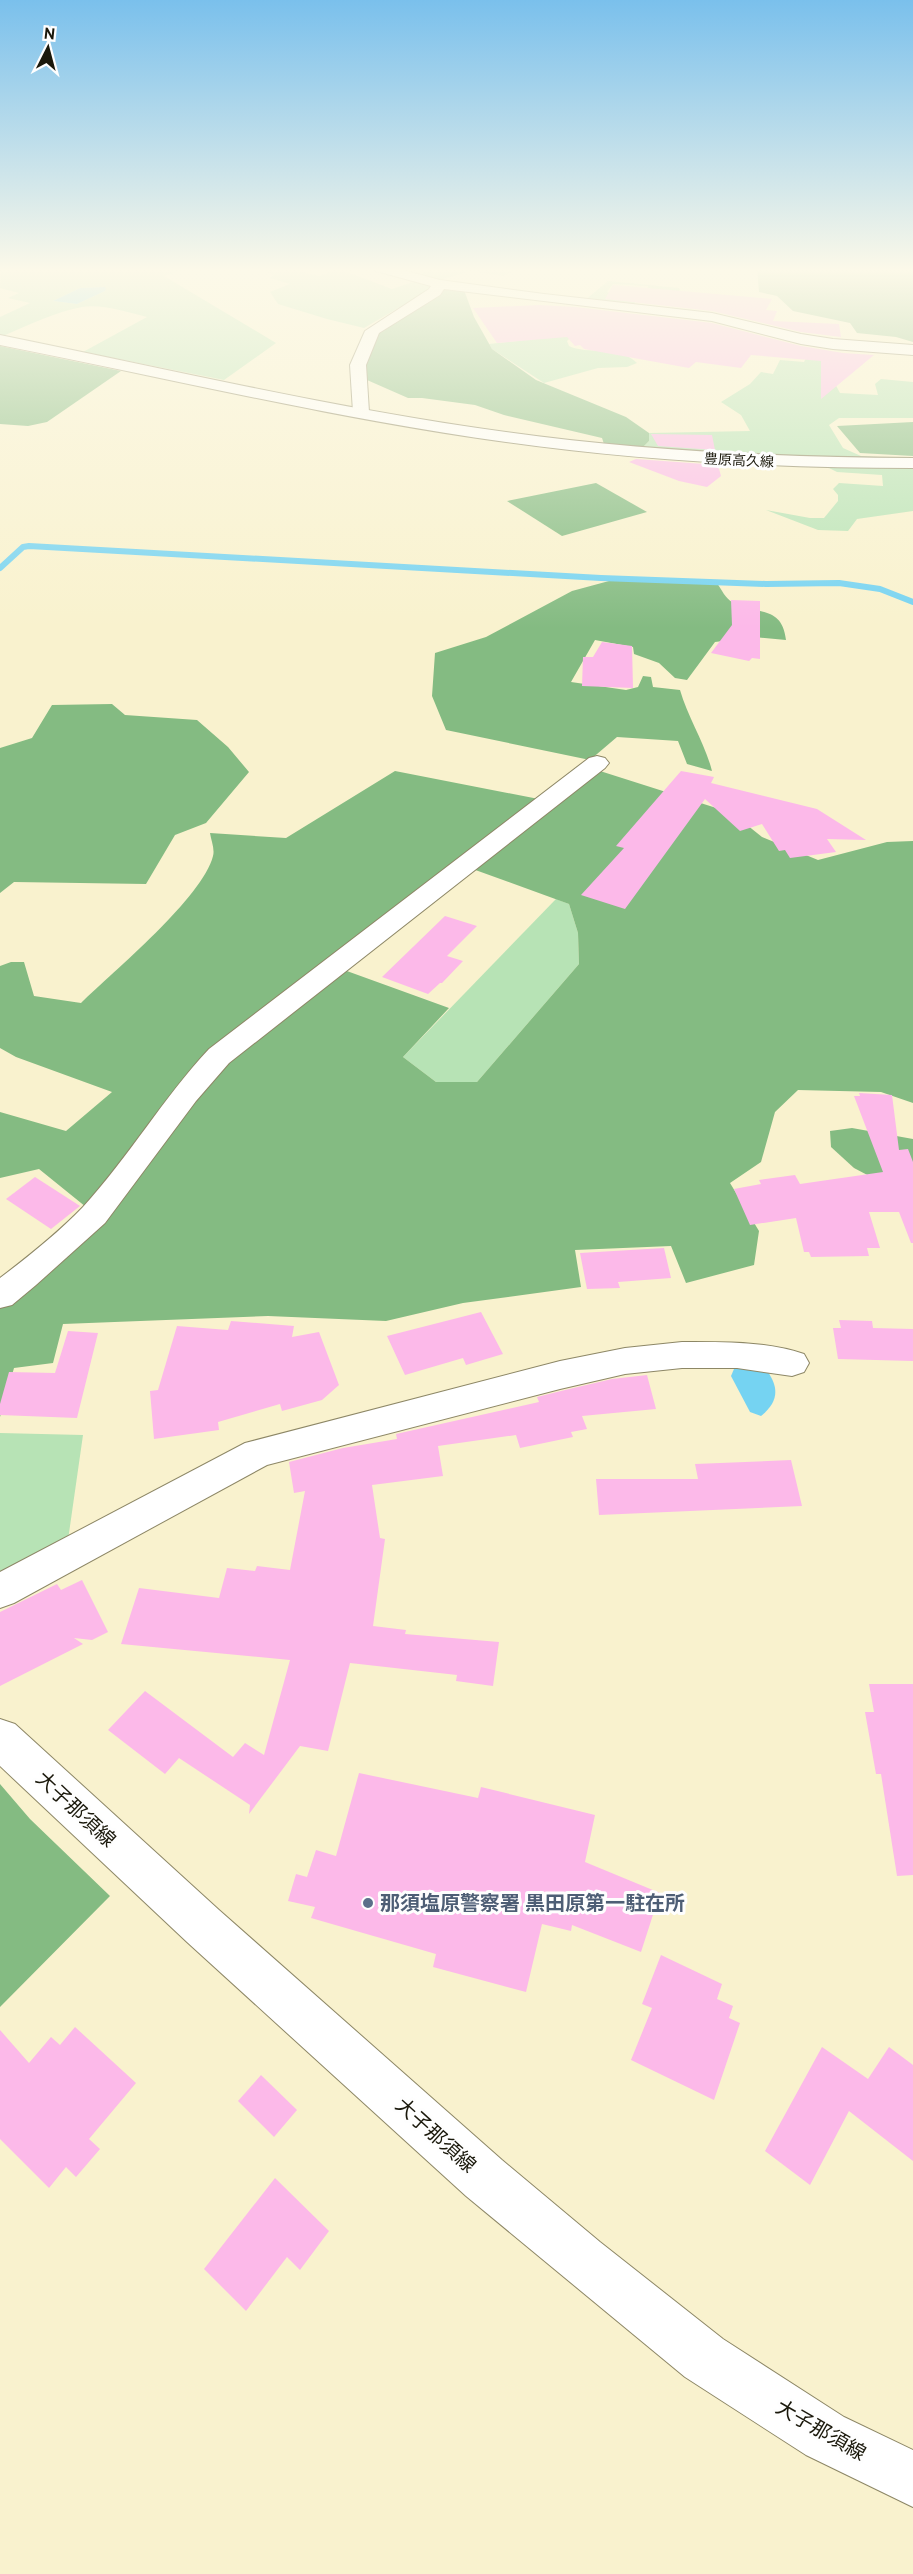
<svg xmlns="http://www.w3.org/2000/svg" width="913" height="2574" font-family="Overpass,'Noto Sans JP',sans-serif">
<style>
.green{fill:#b7e3b5;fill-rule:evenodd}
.forest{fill:#84bb82;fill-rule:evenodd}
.water{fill:#75d3f2}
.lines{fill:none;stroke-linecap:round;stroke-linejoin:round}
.stream{stroke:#75d3f2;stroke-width:6}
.building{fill:#fcb9e9}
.street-casing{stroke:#8d8766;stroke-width:2}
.secondary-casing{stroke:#8d8766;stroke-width:2}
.primary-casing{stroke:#8d8766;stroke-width:2}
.street{fill:#fff;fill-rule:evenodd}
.secondary{fill:#fff;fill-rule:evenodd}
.primary{fill:#fff;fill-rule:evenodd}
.service-dot{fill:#5c6f8a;stroke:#fefefe;stroke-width:2}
.labels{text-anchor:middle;stroke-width:6;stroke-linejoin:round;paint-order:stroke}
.far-street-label{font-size:14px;fill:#1a180b;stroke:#fefefe}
.near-street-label{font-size:20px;fill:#1a180b;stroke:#fefefe}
.near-service-label{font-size:20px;font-weight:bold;fill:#4e5e75;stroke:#fefefe;text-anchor:start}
</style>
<rect width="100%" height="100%" fill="#f9f2ce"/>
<g class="green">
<path d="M1 268H189L164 276 276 343 224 380 83 352 147 317C127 312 102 304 82 307 55 312 29 325 3 336H0V317L30 303 8 298 19 293 0 288ZM103 287 105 291 77 304 53 301 80 288Z"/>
<polygon points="272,268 304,268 300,271 319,276 342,268 355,268 347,272 392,289 419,280 432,286 419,296 364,328 327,319 278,304 270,292 290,284 270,278 273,275 265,271"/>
<polygon points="433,268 520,268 503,276 471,271 440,280 421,274"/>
<polygon points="608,281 679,288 680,290 677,293 647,290 648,286 613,284 607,292 635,302 634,305 584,301"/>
<path d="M566 331 570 338 567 341 569 346C586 355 620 345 637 363L627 367 598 368 544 383 492 349 489 344 518 341Z"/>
<polygon points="808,354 828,354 834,382 840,393 878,395 875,384 881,379 913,382 913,418 839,418 829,425 843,448 861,456 913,459 913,511 857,519 848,531 818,530 766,510 810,518 824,518 838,501 838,495 833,489 839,483 883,486 882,475 837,472 805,456 642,448 649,441 649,433 750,431 741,415 721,402 750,384 761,372 773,374 780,360 804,362"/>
<polygon points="556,899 569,904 578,933 579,964 477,1082 436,1082 403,1057"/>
<polygon points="0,1433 83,1435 68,1540 0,1578"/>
</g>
<g class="forest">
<polygon points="757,268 913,268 913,342 896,337 857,333 850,323 793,311 777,296 759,292"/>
<polygon points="443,288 464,290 474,317 492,349 536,380 626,417 649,433 649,441 642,448 604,444 602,438 504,415 475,405 422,398 408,398 367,380 363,365 377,332"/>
<polygon points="0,346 121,371 47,422 28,426 0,424"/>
<polygon points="913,422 913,456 860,453 837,426"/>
<polygon points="596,483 647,512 562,536 507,501"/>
<path d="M637 579 717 583C721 589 726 599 732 602 756 616 782 604 786 640L754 637 715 642 687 680 675 678 659 663 634 654 633 647 595 640 571 682 626 690 638 687 643 676 651 677 653 687 680 690C688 718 705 743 712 771L687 764 678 741 617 737 590 760 446 730 432 696 435 653 486 637 572 591 609 581Z"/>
<polygon points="112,704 125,715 197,720 228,747 249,772 206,823 175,835 146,884 14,882 0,893 0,748 32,738 52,705"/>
<path d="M395 771 554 802 600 771 732 813 762 837 818 860 887 842 913 841V1103L881 1092 798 1090 775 1112 761 1162 730 1183 759 1231 754 1265 686 1283 671 1246 575 1250 581 1287 463 1303 386 1321 268 1316 63 1324 53 1363 14 1368 0 1417V1301L86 1207 39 1169 0 1178V1112L66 1131 112 1092 16 1057 0 1048V966L11 962H24L34 996 81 1003C114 971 203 897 213 856 215 849 211 840 210 833L286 838ZM456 863 569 904 578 933 579 964 477 1082H436L403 1057 449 1008 322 962Z"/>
<polygon points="852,1128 913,1139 913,1199 854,1168 831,1147 830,1131"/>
<polygon points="0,1784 30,1819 110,1896 0,2007"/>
</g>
<g class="water">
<polygon points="104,287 106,288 105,291 77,304 53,301 80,288"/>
<path d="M751 1368 768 1372C780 1390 777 1403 761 1416L750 1412 731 1376 734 1369Z"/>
</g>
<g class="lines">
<polyline class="stream" points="0,568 23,547 29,546 601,578 766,584 839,583 880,589 913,602"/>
</g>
<g class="building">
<polygon points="613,285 772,299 766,310 777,311 773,321 839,324 841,337 801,332 712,311 605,299"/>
<polygon points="539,305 575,307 712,323 801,346 843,353 874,355 821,399 821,361 751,355 741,368 696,362 689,368 584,349 580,345 575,346 567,337 497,343 473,308"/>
<polygon points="651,434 712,435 715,450 658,446"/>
<polygon points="636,459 718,465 721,476 707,487 679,481 629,462"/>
<polygon points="731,600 760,601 760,659 752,658 749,661 711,653 732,625"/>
<polygon points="602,642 632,646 633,688 582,686 583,657 593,657"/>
<polygon points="681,771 714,777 711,783 817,809 866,840 827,839 836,852 790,858 785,850 779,851 762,824 740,831 705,799 625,909 581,895 624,848 616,846"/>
<polygon points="445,916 477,926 447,956 463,961 442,983 440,983 428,994 382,977"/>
<polygon points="859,1093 892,1095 899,1150 908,1149 913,1162 913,1243 911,1243 899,1212 869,1212 880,1248 867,1248 869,1256 811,1257 809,1252 804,1252 796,1218 750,1225 734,1189 761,1184 759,1180 795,1175 800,1184 883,1172 854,1096 860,1096"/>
<polygon points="35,1177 80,1206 51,1229 6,1199"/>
<polygon points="664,1248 671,1278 618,1282 620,1288 587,1289 580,1253"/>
<polygon points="481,1312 503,1354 466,1365 463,1358 405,1375 387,1336"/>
<polygon points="839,1320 872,1321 873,1328 913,1329 913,1361 838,1359 833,1328 841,1328"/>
<polygon points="231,1321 294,1326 292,1337 319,1332 339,1385 322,1400 282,1411 280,1404 218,1422 219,1430 154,1439 150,1391 158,1390 177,1326 228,1330"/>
<polygon points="68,1331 98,1333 77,1418 0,1415 0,1404 9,1372 55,1373"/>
<polygon points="647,1375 656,1409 582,1416 587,1429 571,1432 573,1437 520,1448 516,1435 438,1446 443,1476 372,1485 380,1538 385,1539 373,1626 406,1630 405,1634 499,1642 493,1686 456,1681 457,1675 350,1663 328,1751 300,1746 249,1814 250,1805 179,1758 165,1774 108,1730 145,1691 233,1757 245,1743 264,1755 290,1660 121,1644 139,1588 219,1598 227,1568 255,1571 257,1566 290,1570 305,1491 294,1493 289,1462 343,1448 397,1439 396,1434 539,1402 537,1397 561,1391 612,1379"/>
<polygon points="791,1460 802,1506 599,1515 596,1479 698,1479 695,1464"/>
<polygon points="82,1580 108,1632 92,1640 74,1638 83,1644 0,1686 0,1612 57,1584 61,1590"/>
<polygon points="869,1684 913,1684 913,1875 897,1876 881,1774 876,1774 865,1712 874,1712"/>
<polygon points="359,1773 478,1798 481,1787 595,1815 585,1862 660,1893 641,1952 572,1925 571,1931 542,1924 526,1992 433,1967 436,1954 311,1918 315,1907 288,1901 296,1874 307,1877 316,1850 336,1856"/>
<polygon points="661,1955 722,1984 717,1999 733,2006 729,2018 740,2023 714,2100 631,2060 652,2008 642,2004"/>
<polygon points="75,2027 136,2083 89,2139 100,2149 76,2177 66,2167 49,2188 0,2139 0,2030 29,2063 51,2037 60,2045"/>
<polygon points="822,2047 868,2079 889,2047 913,2065 913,2161 849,2111 810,2185 765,2151"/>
<polygon points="261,2075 297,2110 274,2137 238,2101"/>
<polygon points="275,2178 329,2231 300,2270 287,2257 246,2311 204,2269"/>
</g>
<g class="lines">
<defs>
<g id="street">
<polygon points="374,268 395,268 440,280 544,294 712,313 801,334 833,339 913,345 913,355 833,349 801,344 712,321 444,289 440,295 379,333 366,365 369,412 361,417 353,412 350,365 365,331 429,289 431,286 376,271"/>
<path d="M597 756 605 758 609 763 605 768 229 1063 196 1101 105 1223 36 1285 12 1305 0 1308V1278C29 1256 58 1233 83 1207 129 1157 163 1098 209 1049L589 758Z"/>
<path d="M682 1342C723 1342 765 1341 804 1354L809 1363 804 1372 792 1376 737 1368H682L625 1374 560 1389 267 1465 14 1603 0 1608V1572L245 1443 560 1361 625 1348Z"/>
</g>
<path id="secondary" d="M0 335C168 369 336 409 506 432 641 451 777 457 913 458V468C777 468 641 461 506 442 336 419 168 378 0 345Z"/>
<polygon id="primary" points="0,1719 15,1724 219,1910 502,2160 600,2242 723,2339 844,2417 913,2450 913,2507 806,2455 685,2377 466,2196 187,1942 0,1766"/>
</defs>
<use href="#street" class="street-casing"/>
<use href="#secondary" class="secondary-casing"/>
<use href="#primary" class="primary-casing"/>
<use href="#street" class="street"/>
<use href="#secondary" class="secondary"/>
<use href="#primary" class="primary"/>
</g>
<linearGradient id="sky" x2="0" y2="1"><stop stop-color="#7ac0ec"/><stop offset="0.43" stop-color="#fcf9e9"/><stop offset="1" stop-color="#fcf9e9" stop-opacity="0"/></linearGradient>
<rect width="913" height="628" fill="url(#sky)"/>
<circle class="service-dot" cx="368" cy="1903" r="6"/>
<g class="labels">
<g class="far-street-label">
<text transform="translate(739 460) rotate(3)" y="5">豊原高久線</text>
</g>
<g class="near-street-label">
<text transform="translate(76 1809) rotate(43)" y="7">大子那須線</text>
<text transform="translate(436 2135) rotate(42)" y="7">大子那須線</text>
<text transform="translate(821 2430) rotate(30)" y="7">大子那須線</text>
</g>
<g class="near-service-label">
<text x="380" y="1910">那須塩原警察署 黒田原第一駐在所</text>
</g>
</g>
<g transform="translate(48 48) rotate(6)" stroke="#fefefe" stroke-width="4.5" paint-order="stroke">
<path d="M0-4.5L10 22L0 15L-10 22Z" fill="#1a180b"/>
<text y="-9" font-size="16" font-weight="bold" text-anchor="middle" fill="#1a180b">N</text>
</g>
</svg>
